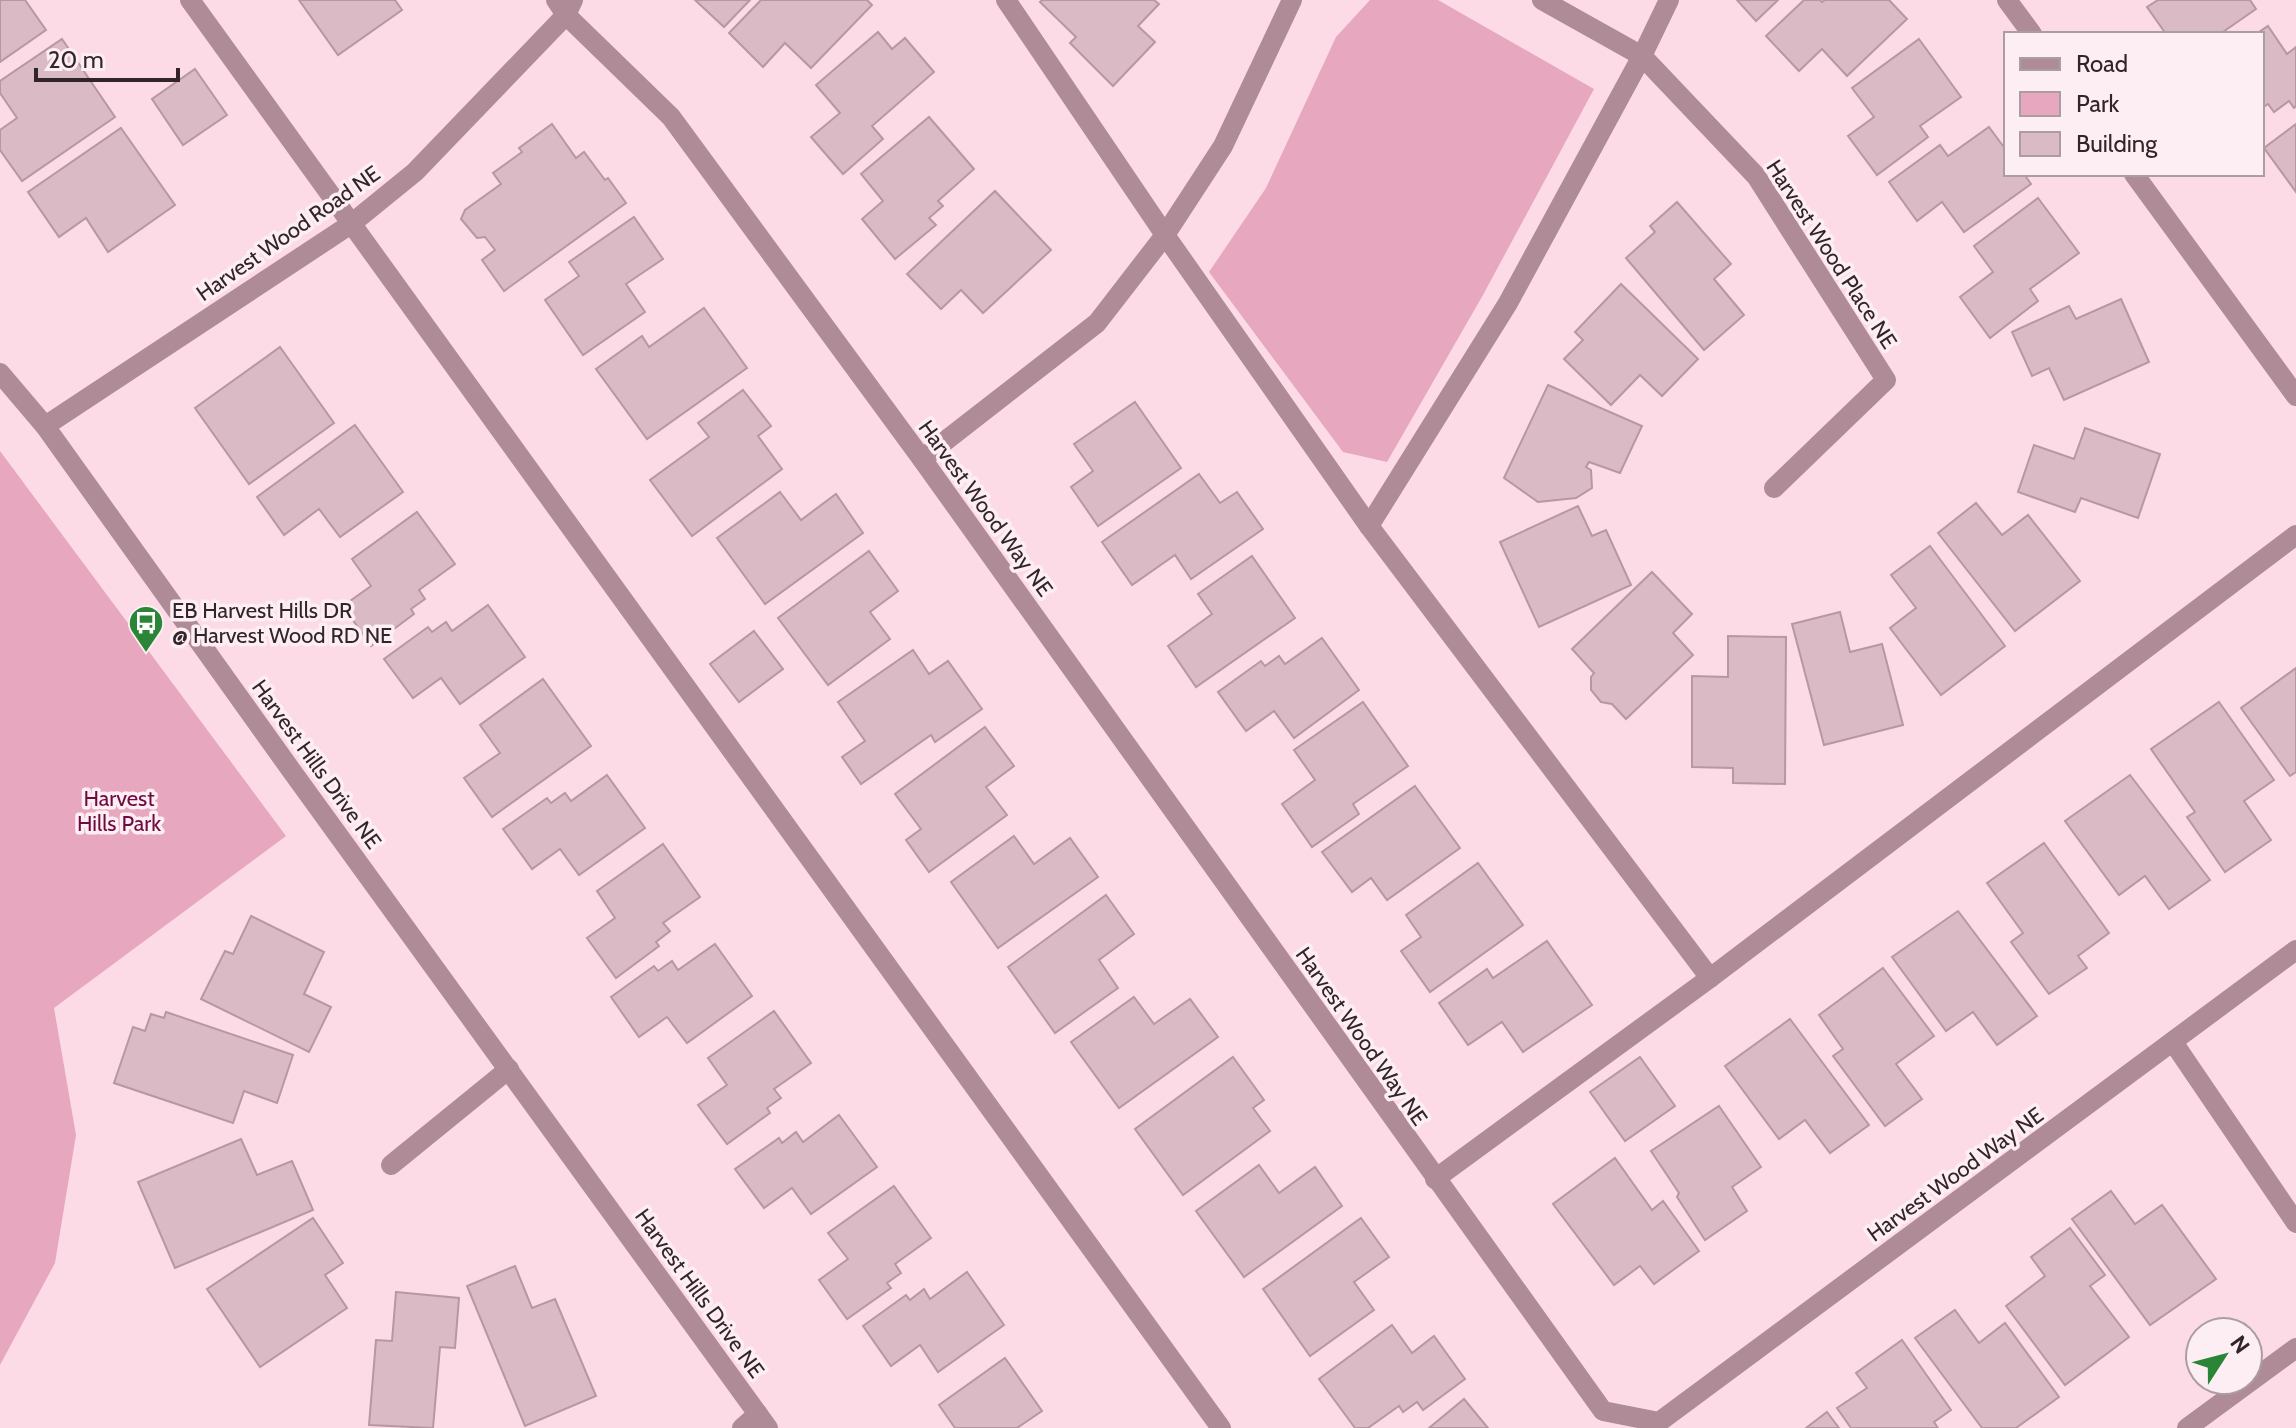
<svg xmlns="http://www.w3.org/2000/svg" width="2296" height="1428" font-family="Cabin,sans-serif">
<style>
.green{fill:#e7a7be}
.building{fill:#dabac5;stroke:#b697a2;stroke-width:2}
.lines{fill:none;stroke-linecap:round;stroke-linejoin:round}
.service{stroke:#af8a97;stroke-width:20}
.minor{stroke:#af8a97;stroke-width:20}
.tertiary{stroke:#af8a97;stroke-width:20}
.labels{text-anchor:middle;stroke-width:7;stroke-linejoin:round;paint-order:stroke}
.street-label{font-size:22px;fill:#32252a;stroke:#fceef3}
.poi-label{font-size:22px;fill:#32252a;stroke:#fceef3;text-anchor:start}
.park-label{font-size:22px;fill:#6f0a40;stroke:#fceef3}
</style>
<rect width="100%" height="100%" fill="#fcdbe6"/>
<g class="green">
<polygon points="1370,0 1438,0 1594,89 1483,295 1387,462 1343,452 1209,272 1266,188 1336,37"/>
<polygon points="0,451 286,836 54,1008 76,1135 55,1263 0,1365"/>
</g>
<g class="building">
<polygon points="0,0 25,0 46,30 0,62"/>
<polygon points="299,0 395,0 402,10 338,55"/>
<polygon points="695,0 750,0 724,27"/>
<polygon points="761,0 867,0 872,5 811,68 785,43 763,67 729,33"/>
<polygon points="1042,0 1154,0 1159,4 1138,26 1155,42 1113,86 1070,43 1076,37 1040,2"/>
<polygon points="1737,0 1778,0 1756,21"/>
<polygon points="1804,0 1820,0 1822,2 1825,0 1889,0 1907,19 1847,76 1822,49 1799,71 1766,36"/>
<polygon points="2158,0 2250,0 2256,9 2220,34 2166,34 2147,7"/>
<polygon points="2268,26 2287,54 2296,47 2296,106 2294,108 2289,101 2274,112 2268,104 2262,108 2262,34 2256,34"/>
<polygon points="878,32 892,49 905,38 934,72 872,126 883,139 843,174 811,137 840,113 816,85"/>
<polygon points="62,39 115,117 22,181 0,150 0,130 17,118 0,93 0,81"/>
<polygon points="1919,39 1961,97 1920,126 1928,137 1877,175 1848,136 1874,117 1852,88"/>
<polygon points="195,69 227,115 183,145 152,99"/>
<polygon points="929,117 974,169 938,201 943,206 929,218 936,225 895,259 862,219 883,201 861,174"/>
<polygon points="552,124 576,158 584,152 605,180 608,178 626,203 504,291 482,260 495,250 485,237 477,238 461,219 465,210 501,184 493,173 522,152 519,148"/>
<polygon points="2296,124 2296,192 2264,148"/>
<polygon points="1989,127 2006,150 2006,174 2024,174 2031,184 1964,232 1942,202 1917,221 1889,182 1940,145 1948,156"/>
<polygon points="121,128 175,205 108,252 86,218 59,237 28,192"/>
<polygon points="995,191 1051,250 983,313 961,290 941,309 907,274"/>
<polygon points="2038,198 2079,253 2030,289 2038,301 1990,338 1960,297 1993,272 1974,246"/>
<polygon points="1677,202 1731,264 1714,279 1744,315 1704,350 1626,258 1655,232 1650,226"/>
<polygon points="634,217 663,259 626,284 645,312 583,355 545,300 579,276 569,262"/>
<polygon points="1621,284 1698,359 1662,396 1640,375 1611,405 1564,359 1583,340 1575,332"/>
<polygon points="2121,299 2149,362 2064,400 2049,368 2032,376 2012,332 2069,306 2076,319"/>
<polygon points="704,308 747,368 647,439 596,369 642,336 649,347"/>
<polygon points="280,347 334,423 249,484 195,408"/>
<polygon points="1548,385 1642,426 1620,473 1589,462 1586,467 1591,470 1592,488 1576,498 1538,502 1504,478"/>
<polygon points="743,390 771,426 758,436 782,469 692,536 650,480 709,437 698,423"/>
<polygon points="1135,402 1181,468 1098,526 1071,487 1093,471 1074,444"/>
<polygon points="355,425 403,492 340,537 319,509 284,535 257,497"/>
<polygon points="2085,428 2160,454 2138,518 2081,498 2075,512 2018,492 2034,445 2074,459"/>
<polygon points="1199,474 1220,503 1237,492 1263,529 1191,579 1175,555 1132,585 1102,542"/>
<polygon points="780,492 801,520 836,494 863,533 765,604 717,538"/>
<polygon points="1976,503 2002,535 2028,515 2080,581 2015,631 1938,533"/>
<polygon points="1578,506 1592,536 1606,530 1631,585 1539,627 1500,542"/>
<polygon points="417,512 455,564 419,590 425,599 411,609 414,614 371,646 343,606 371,586 352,559"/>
<polygon points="1930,546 2005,646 1941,695 1890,628 1916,608 1891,575"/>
<polygon points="869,551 898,591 870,612 890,639 828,685 778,618"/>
<polygon points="1252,556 1295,618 1196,687 1168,646 1212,614 1198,594"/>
<polygon points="1652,572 1692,614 1673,633 1693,655 1626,719 1612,704 1601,702 1591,690 1591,677 1594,673 1572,649"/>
<polygon points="488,605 525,657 460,704 441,678 413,698 384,659 428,627 432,632 446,622 452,631"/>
<polygon points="1840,612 1850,652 1882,644 1903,725 1824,745 1792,624"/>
<polygon points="754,631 783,669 739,702 710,664"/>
<polygon points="1728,636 1786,637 1785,784 1733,783 1733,768 1692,767 1692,676 1728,677"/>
<polygon points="1322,638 1359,690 1294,738 1274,711 1246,731 1218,692 1261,661 1265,666 1279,656 1285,664"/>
<polygon points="913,650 929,674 948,661 982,709 935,742 931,735 861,784 842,757 865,741 838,702"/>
<polygon points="2296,668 2296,772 2290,776 2241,708"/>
<polygon points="543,679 591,746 492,817 464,778 500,753 480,725"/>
<polygon points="1363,702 1408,766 1353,804 1359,814 1312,847 1282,804 1315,780 1294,750"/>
<polygon points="2219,702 2274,780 2244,801 2271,840 2225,872 2187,817 2195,812 2151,749"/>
<polygon points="985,727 1014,766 986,787 1007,815 929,872 906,840 921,829 895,794"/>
<polygon points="607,775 645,828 579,875 560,849 532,869 503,829 547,798 551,803 565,793 571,801"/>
<polygon points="2130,775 2210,880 2169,909 2145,876 2119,895 2065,821"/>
<polygon points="1415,786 1460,848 1387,900 1371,878 1352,892 1322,852"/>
<polygon points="1014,836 1034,864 1070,838 1098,877 998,948 951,882"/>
<polygon points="2044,843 2109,933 2078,956 2087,968 2049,994 2011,942 2023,933 1987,883"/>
<polygon points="663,844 700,897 663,923 670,931 656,942 659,946 616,978 587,938 615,918 597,891"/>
<polygon points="1478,863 1523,925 1430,992 1401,951 1421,937 1406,915"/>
<polygon points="1106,895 1134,934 1099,960 1118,988 1055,1033 1008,967"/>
<polygon points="1958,911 2037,1016 1997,1045 1973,1012 1946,1031 1892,957"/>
<polygon points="251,916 324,952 304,994 331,1007 309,1052 201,999 225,951 233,954"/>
<polygon points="1547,941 1592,1005 1523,1052 1502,1022 1468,1045 1439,1003 1487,969 1493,978"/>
<polygon points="715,944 752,996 687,1043 667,1017 639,1037 611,997 654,966 658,971 672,961 678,970"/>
<polygon points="1883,968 1934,1036 1896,1064 1922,1099 1885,1126 1833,1056 1843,1049 1819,1015"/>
<polygon points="1134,997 1154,1024 1190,999 1218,1037 1119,1108 1071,1042"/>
<polygon points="774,1011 811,1063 774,1089 781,1098 767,1108 770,1113 727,1144 698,1105 727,1085 708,1058"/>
<polygon points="166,1012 293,1055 277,1103 244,1091 233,1123 114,1083 133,1027 145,1031 151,1014 164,1018"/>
<polygon points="1790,1019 1869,1125 1830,1153 1805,1120 1779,1139 1725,1066"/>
<polygon points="1233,1057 1264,1100 1253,1108 1270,1131 1183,1195 1135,1129"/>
<polygon points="1640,1057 1675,1106 1625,1141 1590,1092"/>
<polygon points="1719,1106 1761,1167 1732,1187 1747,1211 1705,1240 1677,1197 1679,1193 1651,1151"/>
<polygon points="839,1115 877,1167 811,1214 792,1188 764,1208 735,1169 779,1138 782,1143 796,1132 803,1142"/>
<polygon points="241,1139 257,1175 292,1161 313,1210 175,1268 138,1182"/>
<polygon points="1615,1158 1652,1210 1663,1201 1699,1251 1654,1284 1640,1266 1614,1285 1553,1204"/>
<polygon points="1259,1165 1279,1193 1315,1167 1342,1206 1244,1277 1196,1211"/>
<polygon points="894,1186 931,1238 895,1264 901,1273 887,1283 891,1288 847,1319 819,1280 848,1259 828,1233"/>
<polygon points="2111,1191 2135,1224 2162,1205 2216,1279 2150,1325 2072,1219"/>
<polygon points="313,1218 343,1263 325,1275 347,1308 260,1367 207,1289"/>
<polygon points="1361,1218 1389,1257 1354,1282 1374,1310 1310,1356 1263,1289"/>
<polygon points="2070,1228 2105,1275 2090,1286 2129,1337 2065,1385 2006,1306 2045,1276 2031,1257"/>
<polygon points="515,1266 532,1308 555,1299 596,1396 525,1426 467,1286"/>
<polygon points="967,1272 1004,1325 938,1372 920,1345 891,1366 863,1326 906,1295 910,1300 924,1289 930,1299"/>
<polygon points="396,1292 459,1298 455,1348 440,1347 433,1428 369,1425 376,1340 392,1341"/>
<polygon points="1955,1310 1979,1343 2005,1323 2059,1397 2016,1428 1982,1428 1915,1338"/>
<polygon points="1392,1325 1412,1353 1434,1336 1465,1379 1423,1410 1417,1402 1403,1412 1399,1406 1368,1428 1355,1428 1319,1379"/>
<polygon points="1902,1340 1951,1410 1934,1422 1938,1428 1851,1428 1837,1408 1867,1388 1856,1373"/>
<polygon points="1005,1358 1042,1411 1017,1428 955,1428 939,1405"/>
<polygon points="1464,1399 1488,1428 1429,1428"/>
<polygon points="1827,1412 1839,1428 1806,1428"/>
</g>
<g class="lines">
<g class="service">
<polyline points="190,0 1221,1428"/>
<polyline points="1006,0 1165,235 1369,526 1710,978"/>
<polyline points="2007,0 2032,34"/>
<polyline points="2134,174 2296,396"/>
<polyline points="1369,526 1508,303 1642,56 1669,0"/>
<polyline points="1435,1179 1710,978 2296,535"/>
<polyline points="742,1428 758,1414"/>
<polyline points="2187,1428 2296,1348"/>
</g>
<g class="minor">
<polyline points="556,0 566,15 671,117 922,459 1603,1411 1659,1422 2296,950"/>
<polyline points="1542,0 1642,56 1756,176 1886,380 1774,488"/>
<polyline points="45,426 351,224 415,172 566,15 573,0"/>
<polyline points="922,459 1097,323 1165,235 1223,146 1292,0"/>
<polyline points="2173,1042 2296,1223"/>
<polyline points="391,1165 509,1069"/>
</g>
<polyline class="tertiary" points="0,373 45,426 291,770 768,1428"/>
</g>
<defs>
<symbol id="bus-pin" viewBox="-11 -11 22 30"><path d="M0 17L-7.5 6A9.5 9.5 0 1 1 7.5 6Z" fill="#2a8536" stroke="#fceef3"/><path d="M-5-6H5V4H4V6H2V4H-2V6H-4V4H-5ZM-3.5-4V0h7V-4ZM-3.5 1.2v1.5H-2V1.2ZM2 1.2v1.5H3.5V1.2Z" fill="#fff"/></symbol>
</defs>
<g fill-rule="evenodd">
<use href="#bus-pin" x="126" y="603" width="40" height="54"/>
</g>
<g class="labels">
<g class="street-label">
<text transform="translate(288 233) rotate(-35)" y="8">Harvest Wood Road NE</text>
<text transform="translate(1832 254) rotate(57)" y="8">Harvest Wood Place NE</text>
<text transform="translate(986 508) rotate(54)" y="8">Harvest Wood Way NE</text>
<text transform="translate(317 764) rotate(54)" y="8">Harvest Hills Drive NE</text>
<text transform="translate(1362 1036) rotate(55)" y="8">Harvest Wood Way NE</text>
<text transform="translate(1955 1174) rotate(-36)" y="8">Harvest Wood Way NE</text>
<text transform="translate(700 1293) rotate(54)" y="8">Harvest Hills Drive NE</text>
</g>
<g class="poi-label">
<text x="172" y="618">EB Harvest Hills DR<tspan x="172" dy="25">@ Harvest Wood RD NE</tspan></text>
</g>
<g class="park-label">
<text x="119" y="806">Harvest<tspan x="119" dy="25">Hills Park</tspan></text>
</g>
</g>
<rect x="2004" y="32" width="260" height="144" fill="#fceef3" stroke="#ab9ea3" stroke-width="2"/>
<rect x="2020" y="58" width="40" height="12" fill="#af8a97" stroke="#ab9ea3" stroke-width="2"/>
<text x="2076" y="72" font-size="24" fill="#32252a">Road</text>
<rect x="2020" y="92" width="40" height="24" fill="#e7a7be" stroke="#ab9ea3" stroke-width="2"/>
<text x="2076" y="112" font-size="24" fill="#32252a">Park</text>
<rect x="2020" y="132" width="40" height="24" fill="#dabac5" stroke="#ab9ea3" stroke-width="2"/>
<text x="2076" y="152" font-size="24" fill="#32252a">Building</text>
<g transform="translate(2224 1356) rotate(54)"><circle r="38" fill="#fceef3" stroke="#ab9ea3" stroke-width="2"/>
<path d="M0-6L14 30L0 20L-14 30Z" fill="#2a8536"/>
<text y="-12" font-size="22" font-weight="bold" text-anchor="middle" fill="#32252a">N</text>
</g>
<path d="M36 68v12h142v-12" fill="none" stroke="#32252a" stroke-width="4"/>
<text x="48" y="68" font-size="24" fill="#32252a" stroke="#fceef3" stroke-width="6" paint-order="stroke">20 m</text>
</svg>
